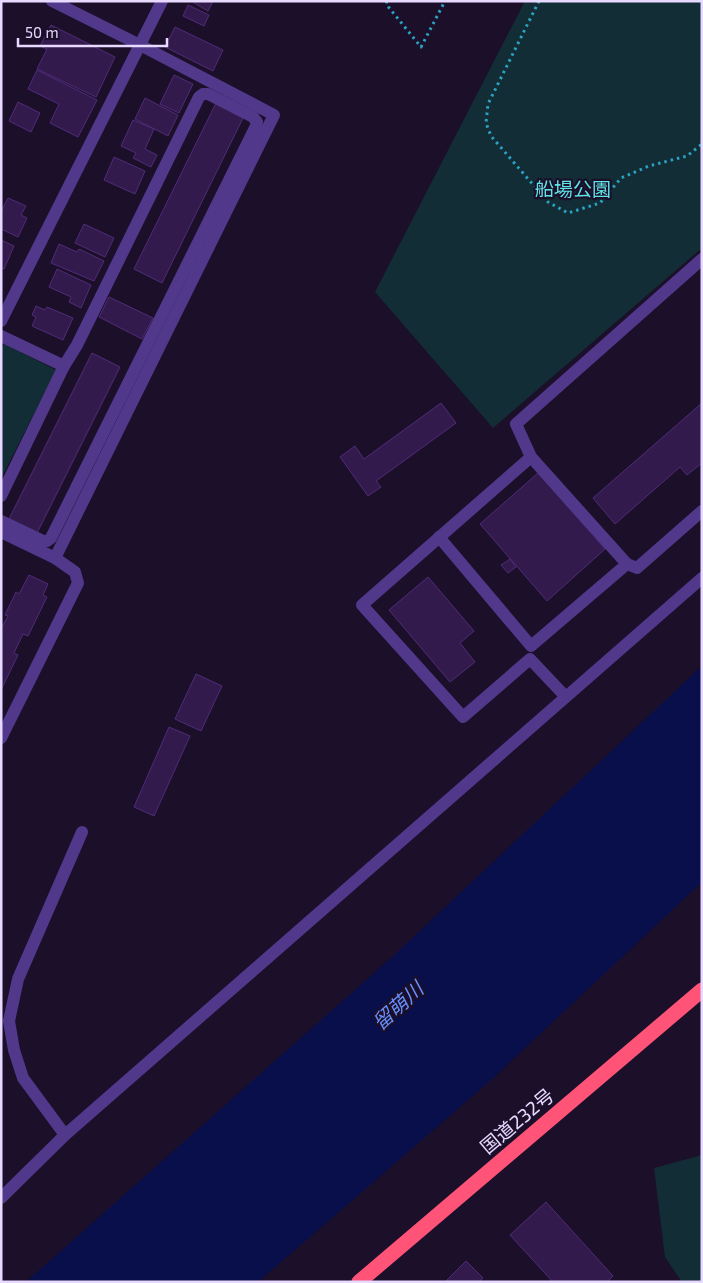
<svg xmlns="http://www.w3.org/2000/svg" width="703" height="1283" font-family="'Exo 2','Noto Sans JP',sans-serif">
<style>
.green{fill:#122d35}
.water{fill:#080f4a}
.building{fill:#321a4c;stroke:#502c79}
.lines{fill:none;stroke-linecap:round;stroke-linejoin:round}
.path{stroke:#2ba2c1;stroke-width:3;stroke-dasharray:2.5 4;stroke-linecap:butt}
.minor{stroke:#52388b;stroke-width:12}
.highway{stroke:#ff5478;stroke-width:15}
.labels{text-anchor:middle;stroke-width:4.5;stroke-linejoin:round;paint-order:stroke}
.park-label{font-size:19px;fill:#5ee3e6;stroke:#1b0f2a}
.street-label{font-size:19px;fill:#e7d9ff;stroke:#1b0f2a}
.water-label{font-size:20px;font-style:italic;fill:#6790ff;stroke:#1b0f2a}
</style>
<rect width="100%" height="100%" fill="#1b0f2a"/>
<g class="green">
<polygon points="525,1 702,1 702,248 493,428 375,292"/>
<polygon points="4,344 56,370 1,479 1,349"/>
<polygon points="702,1155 702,1282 682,1282 665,1257 654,1168"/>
</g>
<polygon class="water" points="702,666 702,882 490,1081 258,1282 26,1282 391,958"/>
<g class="building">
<polygon points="191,1 213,1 208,11"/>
<polygon points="188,5 209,15 204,26 183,16"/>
<polygon points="51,25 115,57 96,97 37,69 47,49 40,46"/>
<polygon points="175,27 223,50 213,71 165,47"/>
<polygon points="37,70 97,100 78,137 50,123 59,104 28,89"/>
<polygon points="174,75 193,84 179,113 160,104"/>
<polygon points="145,98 178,115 168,136 135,119"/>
<polygon points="18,102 40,113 31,132 9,121"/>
<polygon points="216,103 244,116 162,283 134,269"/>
<polygon points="133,120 154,129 145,149 157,155 151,167 133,158 136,153 121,146"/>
<polygon points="114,157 145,171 135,194 104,180"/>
<polygon points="8,198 26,206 21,215 27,218 18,237 1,229 1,212"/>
<polygon points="84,224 114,238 105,257 75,243"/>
<polygon points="1,240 14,246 4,269 1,268"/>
<polygon points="59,244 77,252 79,249 104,261 94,281 51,263"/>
<polygon points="57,269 91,285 81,308 69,302 71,297 49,287"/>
<polygon points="109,297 153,318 142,339 99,317"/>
<polygon points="36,306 45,310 47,307 73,318 63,340 32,326 36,317 32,315"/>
<polygon points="92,353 120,367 37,533 9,519"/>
<polygon points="441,403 456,423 376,481 381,487 368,496 340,457 355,446 364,459"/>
<polygon points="702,403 702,463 687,475 680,467 615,524 593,498"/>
<polygon points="538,473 605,549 547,601 480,524"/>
<polygon points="510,559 516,567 508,573 501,565"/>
<polygon points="29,575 48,584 43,595 47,597 28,636 23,634 14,653 18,655 1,690 1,629 8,616 5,615 16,592 19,594"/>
<polygon points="428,577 474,631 460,643 475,662 450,682 389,610"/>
<polygon points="196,674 222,686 201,731 175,719"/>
<polygon points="169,727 190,736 154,816 134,807"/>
<polygon points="546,1202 613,1276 607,1282 553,1282 510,1235"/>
<polygon points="466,1261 483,1278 479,1282 445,1282"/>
</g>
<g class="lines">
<g class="path">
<polyline points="387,1 386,4 421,47 445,1"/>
<polyline points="539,1 488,104 486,123 491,136 548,202 568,213 600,203 621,178 649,166 687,156 702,144"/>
</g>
<g class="minor">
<polyline points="52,1 140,45 274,115 55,558"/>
<polyline points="702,259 516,424 531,457 627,564 637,568 702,511"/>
<polyline points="1,321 162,1"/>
<polyline points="1,336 64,366"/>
<polyline points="531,457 362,605 463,717 530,659 565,696"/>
<polyline points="1,496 64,366 77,345 199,97 203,94 208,94 253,117 257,122 256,126 51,538 47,541 43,541 1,521"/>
<polyline points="1,532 55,558 75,572 78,583 1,738"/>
<polyline points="439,537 531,646 627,564"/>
<polyline points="65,1135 23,1078 14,1050 9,1021 18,979 82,832"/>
<polyline points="1,1198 65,1135 702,578"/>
</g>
<polyline class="highway" points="359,1282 702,990"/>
</g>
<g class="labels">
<g class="park-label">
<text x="573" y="196">船場公園</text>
</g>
<g class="street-label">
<text transform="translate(517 1121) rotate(-40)" y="7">国道232号</text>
</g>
<g class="water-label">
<text transform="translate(398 1006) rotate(-42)" y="7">留萌川</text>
</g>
</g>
<rect width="703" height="1283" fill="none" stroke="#e7d9ff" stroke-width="5"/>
<path d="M18 38v8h149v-8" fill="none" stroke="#e7d9ff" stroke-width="2.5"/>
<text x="25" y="38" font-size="15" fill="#e7d9ff" stroke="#1b0f2a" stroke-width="4" paint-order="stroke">50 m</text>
</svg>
